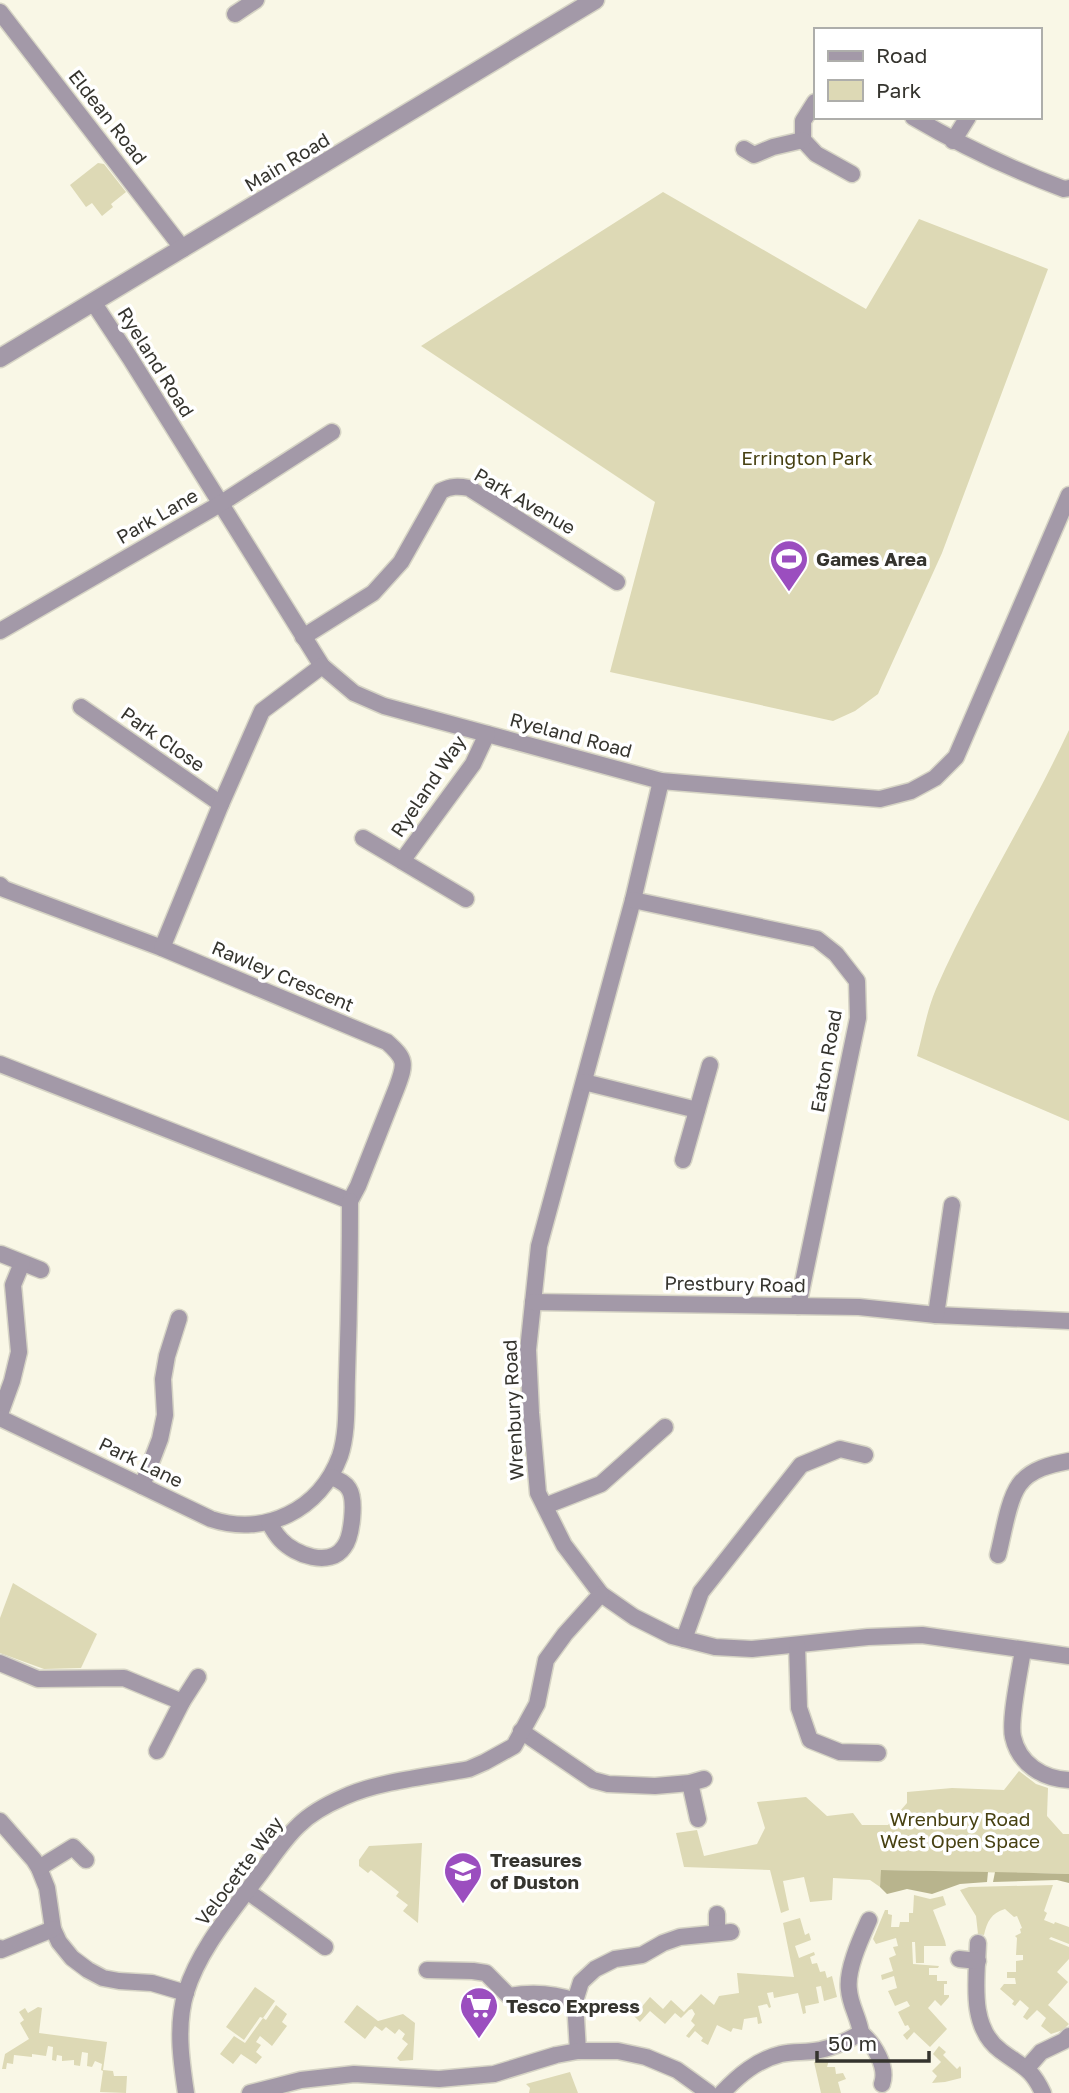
<svg xmlns="http://www.w3.org/2000/svg" width="1069" height="2093" font-family="'Golos Text',sans-serif">
<style>
.green{fill:#ddd9b5}
.forest{fill:#b8b48d}
.lines{fill:none;stroke-linecap:round;stroke-linejoin:round}
.minor-casing{stroke:#d6d4c5;stroke-width:19}
.tertiary-casing{stroke:#d6d4c5;stroke-width:21}
.minor{stroke:#a399a8;stroke-width:16}
.tertiary{stroke:#a399a8;stroke-width:18}
.labels{text-anchor:middle;stroke-width:7;stroke-linejoin:round;paint-order:stroke}
.street-label{font-size:19px;fill:#35342e;stroke:#fff}
.park-label{font-size:19px;fill:#474112;stroke:#fff}
.poi-label{font-size:19px;font-weight:bold;fill:#35342e;stroke:#fff;text-anchor:start}
</style>
<rect width="100%" height="100%" fill="#f9f7e6"/>
<g class="green">
<polygon points="98,163 104,164 126,192 111,204 113,207 102,216 92,203 86,207 70,185"/>
<polygon points="663,192 866,309 919,219 1048,269 942,553 878,694 855,711 833,721 610,672 655,502 421,346"/>
<path d="M1069 730V1121L917 1056C923 1034 927 1010 936 989 975 900 1028 818 1069 730Z"/>
<polygon points="13,1583 97,1634 81,1668 44,1669 0,1653 0,1618"/>
<polygon points="1019,1771 1036,1784 1048,1788 1047,1816 1063,1834 1069,1834 1069,1874 882,1870 880,1887 870,1880 833,1878 832,1900 810,1902 804,1877 783,1881 789,1910 781,1913 770,1870 684,1867 676,1833 697,1830 704,1856 757,1844 765,1828 757,1802 806,1797 827,1816 853,1813 862,1825 888,1825 907,1803 907,1792 952,1788 1004,1790"/>
<polygon points="422,1843 418,1923 403,1911 408,1905 396,1896 399,1892 371,1870 368,1873 359,1866 359,1860 369,1846"/>
<path d="M1053 1885 1044 1911 1047 1913 1044 1920 1054 1924 1055 1922 1069 1927V1944L1051 1937 1049 1939 1069 1947V1959L1057 1972 1068 1982 1048 2005 1069 2024 1063 2030 1051 2034 1041 2026 1046 2018 1037 2010 1027 2020 1023 2017 1029 2008 1020 2000 1015 2006 1012 2004 1014 2001 1000 1989 1004 1984H1016L1015 1978H1007V1972H1016V1961L1023 1960V1955H1016L1017 1938 1015 1936 1021 1933 1020 1929 1022 1928 1017 1916 1014 1917 1005 1909C991 1913 987 1922 984 1935L978 1934 976 1916 960 1890 969 1887Z"/>
<polygon points="914,1895 930,1899 943,1896 946,1905 933,1910 945,1941 946,1946 924,1946 924,1963 916,1963 915,1942 912,1942 913,1964 939,1966 938,1968 929,1968 929,1975 937,1975 937,1981 947,1981 947,1984 944,1984 944,1995 949,1995 949,1997 941,2006 935,2000 928,2008 947,2029 930,2047 914,2032 907,2040 903,2035 910,2029 908,2025 905,2026 898,2012 910,2006 907,2001 895,2006 888,1991 897,1988 894,1976 882,1980 881,1975 893,1971 889,1958 896,1955 893,1947 898,1946 896,1938 876,1944 873,1939 885,1910 888,1910 888,1914 892,1915 891,1927 899,1927 900,1922 909,1922 909,1913 913,1913"/>
<polygon points="800,1918 805,1935 809,1933 811,1940 795,1946 799,1958 814,1952 815,1955 810,1957 812,1964 817,1963 820,1972 825,1971 827,1978 832,1976 837,1997 824,2001 821,1986 816,1987 819,2003 805,2006 806,2013 803,2014 798,1993 774,1998 773,1992 767,1993 771,2007 769,2008 767,2004 758,2006 762,2023 758,2024 757,2017 744,2019 742,2030 733,2028 731,2032 717,2025 708,2045 701,2041 703,2038 695,2031 689,2038 686,2036 695,2025 691,2021 695,2014 692,2009 689,2010 681,2018 675,2013 665,2024 650,2011 640,2022 634,2016 650,1997 663,2009 671,2000 684,2012 701,1994 714,2005 719,1996 739,1993 737,1973 794,1977 783,1923"/>
<polygon points="255,1987 275,2001 263,2018 266,2020 276,2005 287,2014 282,2022 287,2026 272,2046 260,2036 256,2042 261,2045 256,2052 262,2057 256,2064 241,2054 233,2064 220,2054 234,2036 245,2043 263,2018 260,2017 244,2040 226,2027"/>
<polygon points="357,2005 378,2021 403,2014 415,2023 413,2060 400,2061 397,2058 408,2044 402,2039 405,2034 399,2029 395,2034 386,2027 382,2031 375,2026 365,2039 344,2022"/>
<polygon points="38,2007 42,2008 39,2033 107,2042 103,2070 113,2071 114,2076 127,2076 126,2093 100,2092 103,2071 101,2070 102,2064 95,2061 92,2067 87,2066 88,2053 82,2052 80,2066 74,2065 74,2060 62,2061 62,2056 57,2055 56,2061 52,2060 53,2047 48,2046 46,2056 32,2054 32,2057 14,2055 13,2064 7,2063 6,2069 2,2069 5,2054 29,2039 20,2023 24,2020 19,2012 25,2008 28,2013"/>
<polygon points="939,2046 946,2052 943,2055 957,2069 960,2066 961,2068 961,2078 945,2082 932,2083 937,2076 932,2071 941,2062 933,2054"/>
<polygon points="829,2060 827,2067 835,2067 836,2074 843,2073 846,2079 838,2082 841,2093 821,2093 814,2062"/>
<polygon points="570,2072 578,2093 529,2093 530,2088 526,2084"/>
</g>
<g class="forest">
<polygon points="881,1870 988,1872 987,1882 960,1884 932,1894 907,1889 887,1894 880,1887"/>
<polygon points="995,1872 1069,1874 1069,1883 1057,1880 993,1882"/>
</g>
<g class="lines">
<defs>
<g id="minor">
<polyline points="0,12 183,249"/>
<polyline points="235,14 256,0"/>
<polyline points="815,102 803,121 803,140 816,154 852,174"/>
<path d="M913 117C962 146 1011 169 1064 189L1069 188"/>
<polyline points="953,141 968,117"/>
<polyline points="744,149 754,155 773,147 803,140"/>
<polyline points="93,302 130,358 322,666 354,693 384,706 661,781 880,799 911,791 935,778 956,757 1069,495"/>
<polyline points="0,631 220,504 332,432"/>
<path d="M303 637 373 593 401 562 441 491C451 486 458 486 469 488L617 582"/>
<polyline points="81,707 221,804"/>
<polyline points="661,781 633,900 539,1246 528,1350 531,1413 538,1493 564,1545 601,1594 634,1617 672,1636 715,1647 752,1649 868,1637 922,1635 1069,1656"/>
<polyline points="363,838 466,899"/>
<polyline points="402,861 473,764 487,734"/>
<path d="M0 885 4 889 162 948 387 1042C406 1059 406 1063 397 1087L358 1186 350 1201 0 1064"/>
<polyline points="633,900 817,939 836,954 857,981 858,1018 798,1306"/>
<polyline points="162,948 221,804 262,711 322,666"/>
<polyline points="584,1082 697,1110"/>
<polyline points="683,1160 710,1065"/>
<polyline points="1,1254 41,1270"/>
<polyline points="533,1302 859,1307 936,1315 1069,1321"/>
<polyline points="936,1315 952,1205"/>
<polyline points="0,1414 12,1381 19,1352 13,1285 22,1263"/>
<path d="M0 1418 211 1519C265 1537 320 1510 340 1456 348 1432 346 1403 347 1377 349 1318 350 1260 350 1201"/>
<polyline points="142,1486 160,1439 165,1415 163,1379 167,1356 179,1318"/>
<polyline points="545,1506 601,1484 665,1427"/>
<path d="M269 1522C272 1528 276 1535 281 1540 295 1555 330 1568 344 1547 352 1537 356 1500 349 1489 345 1482 338 1480 331 1477"/>
<path d="M998 1555C1003 1536 1008 1500 1019 1485 1030 1469 1052 1464 1069 1461"/>
<polyline points="684,1639 701,1592 801,1465 840,1449 865,1455"/>
<polyline points="797,1645 799,1708 810,1740 840,1752 878,1753"/>
<path d="M1023 1650C1020 1670 1009 1720 1013 1737 1019 1764 1043 1779 1069 1780"/>
<polyline points="0,1663 38,1679 124,1678 182,1702"/>
<polyline points="521,1731 593,1780 608,1784 655,1786 690,1783 704,1779"/>
<polyline points="157,1751 182,1702 198,1677"/>
<polyline points="690,1783 698,1819"/>
<polyline points="0,1821 34,1860 39,1868 47,1888 53,1929 59,1942 72,1958 88,1970 103,1978 119,1981 152,1983 186,1993"/>
<polyline points="39,1868 73,1847 86,1860"/>
<polyline points="247,1891 325,1947"/>
<polyline points="717,1914 717,1933"/>
<path d="M978 1943C977 1978 968 2027 1001 2051 1022 2067 1031 2067 1043 2093"/>
<polyline points="0,1948 1,1950 53,1929"/>
<polyline points="959,1959 978,1961"/>
<path d="M427 1970 473 1971 486 1973 509 1996C532 1992 553 1993 575 2001"/>
<path d="M861 2033C874 2044 888 2067 882 2084"/>
<polyline points="578,2051 575,2001 581,1982 595,1969 615,1959 642,1955 663,1943 680,1937 731,1932"/>
<polyline points="1027,2068 1041,2052 1064,2041 1069,2036"/>
<path d="M186 2093C181 2060 176 2025 186 1992 199 1950 230 1914 256 1879 270 1861 282 1841 299 1825 311 1813 328 1804 344 1797 379 1781 431 1776 469 1769L485 1762 514 1746 537 1704 546 1660 565 1634 601 1594"/>
<polyline points="250,2093 301,2080 354,2074 439,2079 494,2074 556,2055 578,2051 618,2051 646,2057 677,2070 709,2093"/>
<path d="M722 2093C739 2075 757 2060 781 2054 794 2051 807 2053 820 2050 835 2047 848 2040 861 2033 859 2018 850 2005 849 1990 846 1970 861 1938 869 1920"/>
</g>
<polyline id="tertiary" points="0,358 595,0"/>
</defs>
<use href="#minor" class="minor-casing"/>
<use href="#tertiary" class="tertiary-casing"/>
<use href="#minor" class="minor"/>
<use href="#tertiary" class="tertiary"/>
</g>
<defs>
<symbol id="stadium-pin" viewBox="-11 -11 22 30"><path d="M0 17L-7.5 6A9.5 9.5 0 1 1 7.5 6Z" fill="#9b4ebf" stroke="#fff"/><path d="M0-5a6.5 5 0 1 0 0 10a6.5 5 0 1 0 0-10ZM-3.5-1.8h7v3.6h-7Z" fill="#fff"/></symbol>
<symbol id="school-pin" viewBox="-11 -11 22 30"><path d="M0 17L-7.5 6A9.5 9.5 0 1 1 7.5 6Z" fill="#9b4ebf" stroke="#fff"/><path d="M0-5L7-2L0 1L-7-2ZM-4 1L0 2.5L4 1V4Q0 6-4 4Z" fill="#fff"/></symbol>
<symbol id="supermarket-pin" viewBox="-11 -11 22 30"><path d="M0 17L-7.5 6A9.5 9.5 0 1 1 7.5 6Z" fill="#9b4ebf" stroke="#fff"/><path d="M-6-5.5h2.5l.6 2H6L4.5 2H-2.5L-4.4-4H-6ZM-1.5 3.2a1.3 1.3 0 1 0 .1 0ZM3 3.2a1.3 1.3 0 1 0 .1 0Z" fill="#fff"/></symbol>
</defs>
<g fill-rule="evenodd">
<use href="#stadium-pin" x="767" y="537" width="44" height="60"/>
<use href="#school-pin" x="441" y="1849" width="44" height="60"/>
<use href="#supermarket-pin" x="457" y="1984" width="44" height="60"/>
</g>
<g class="labels">
<g class="street-label">
<text transform="translate(108 117) rotate(52)" y="7">Eldean Road</text>
<text transform="translate(287 162) rotate(-31)" y="7">Main Road</text>
<text transform="translate(156 362) rotate(58)" y="7">Ryeland Road</text>
<text transform="translate(525 501) rotate(30)" y="7">Park Avenue</text>
<text transform="translate(157 516) rotate(-30)" y="7">Park Lane</text>
<text transform="translate(571 735) rotate(15)" y="7">Ryeland Road</text>
<text transform="translate(163 739) rotate(35)" y="7">Park Close</text>
<text transform="translate(428 786) rotate(-56)" y="7">Ryeland Way</text>
<text transform="translate(283 976) rotate(23)" y="7">Rawley Crescent</text>
<text transform="translate(826 1061) rotate(-80)" y="7">Eaton Road</text>
<text transform="translate(735 1284) rotate(1)" y="7">Prestbury Road</text>
<text transform="translate(513 1410) rotate(-93)" y="7">Wrenbury Road</text>
<text transform="translate(141 1462) rotate(26)" y="7">Park Lane</text>
<text transform="translate(239 1871) rotate(-53)" y="7">Velocette Way</text>
</g>
<g class="park-label">
<text x="807" y="465">Errington Park</text>
<text x="960" y="1826">Wrenbury Road<tspan x="960" dy="22">West Open Space</tspan></text>
</g>
<g class="poi-label">
<text x="816" y="566">Games Area</text>
<text x="490" y="1867">Treasures<tspan x="490" dy="22">of Duston</tspan></text>
<text x="506" y="2013">Tesco Express</text>
</g>
</g>
<rect x="814" y="28" width="228" height="91" fill="#ffffff" stroke="#aeaeab" stroke-width="2"/>
<rect x="828" y="51" width="35" height="10" fill="#a399a8" stroke="#aeaeab" stroke-width="2"/>
<text x="876" y="63" font-size="21" fill="#35342e">Road</text>
<rect x="828" y="80" width="35" height="21" fill="#ddd9b5" stroke="#aeaeab" stroke-width="2"/>
<text x="876" y="98" font-size="21" fill="#35342e">Park</text>
<path d="M817 2051v10h112v-10" fill="none" stroke="#35342e" stroke-width="3.5"/>
<text x="828" y="2051" font-size="21" fill="#35342e" stroke="#ffffff" stroke-width="5" paint-order="stroke">50 m</text>
</svg>
